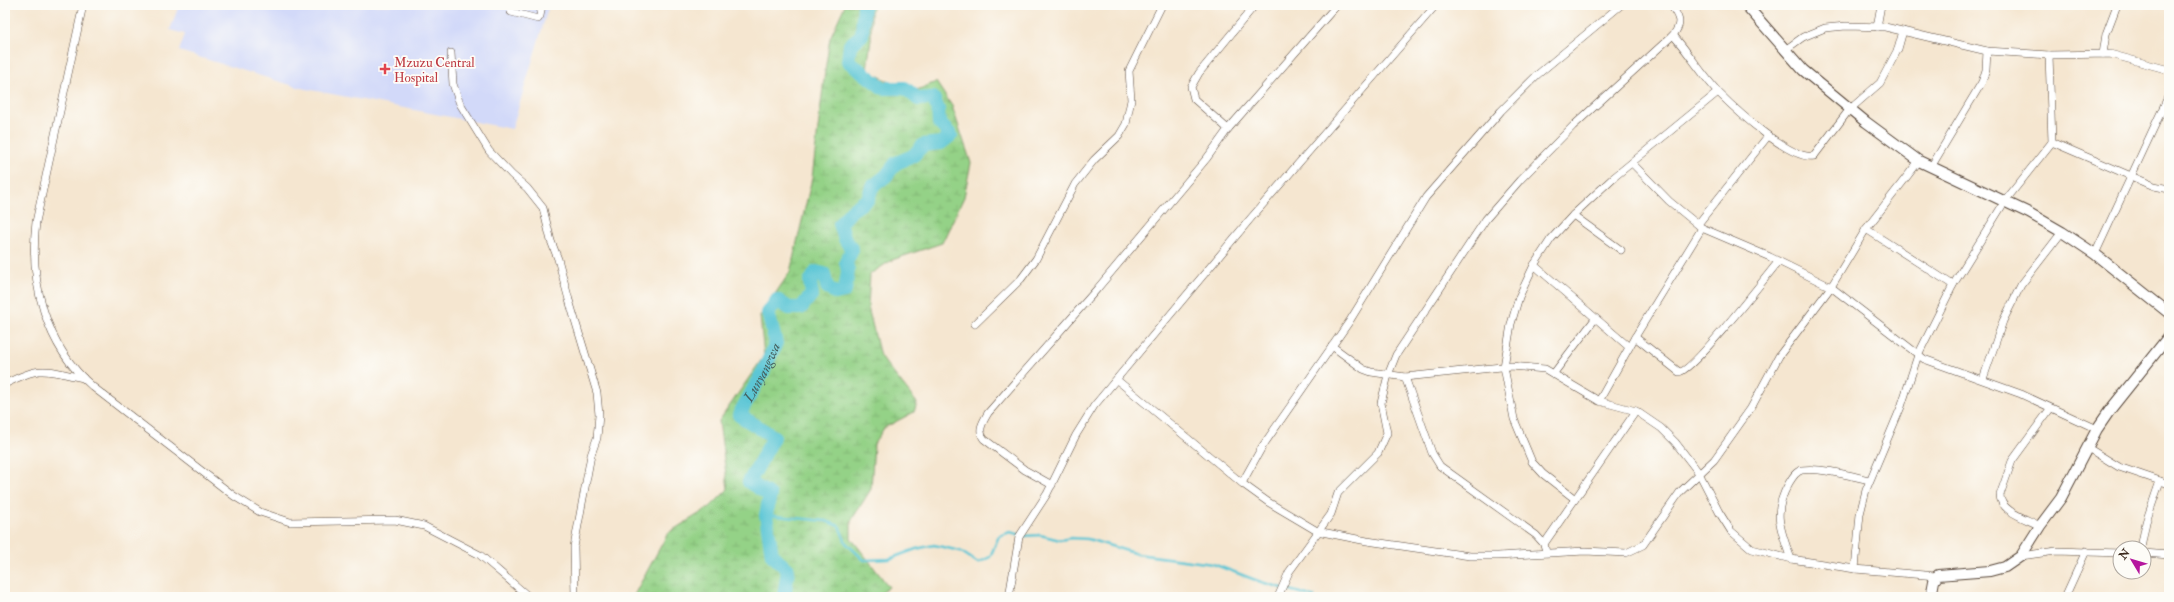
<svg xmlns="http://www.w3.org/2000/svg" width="2174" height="602" font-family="'IM FELL Double Pica',serif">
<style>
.built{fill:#d2d9f9}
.wetland{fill:url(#wetland-marsh);stroke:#687e52}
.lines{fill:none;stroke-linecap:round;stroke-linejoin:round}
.stream{stroke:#5bc6d5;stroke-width:2.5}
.river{stroke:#5bc6d5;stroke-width:14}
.street-casing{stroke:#574639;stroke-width:8}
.secondary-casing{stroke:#574639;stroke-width:12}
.street{stroke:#fff;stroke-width:7}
.secondary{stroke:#fff;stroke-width:10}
.health-dot{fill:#e0444e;stroke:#fdfcf7;stroke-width:1.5}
.labels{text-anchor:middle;stroke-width:3.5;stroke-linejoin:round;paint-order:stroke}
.health-label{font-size:13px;fill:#be3a42;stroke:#fdfcf7;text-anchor:start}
.water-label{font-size:14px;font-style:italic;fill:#46615e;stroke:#fdfcf7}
</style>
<defs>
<pattern id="wetland-marsh" width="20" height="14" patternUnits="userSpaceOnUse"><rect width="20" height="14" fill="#94d287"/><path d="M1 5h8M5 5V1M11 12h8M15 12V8" fill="none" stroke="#80b474"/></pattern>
</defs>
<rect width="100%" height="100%" fill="#fdfcf7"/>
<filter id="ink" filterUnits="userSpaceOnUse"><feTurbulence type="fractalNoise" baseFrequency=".025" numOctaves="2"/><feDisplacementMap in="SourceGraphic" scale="8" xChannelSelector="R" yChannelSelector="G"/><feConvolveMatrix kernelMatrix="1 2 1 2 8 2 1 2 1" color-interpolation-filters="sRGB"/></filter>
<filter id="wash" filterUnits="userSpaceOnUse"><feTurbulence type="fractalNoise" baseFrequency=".012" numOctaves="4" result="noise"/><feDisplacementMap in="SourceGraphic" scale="16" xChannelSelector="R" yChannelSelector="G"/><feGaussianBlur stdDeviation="0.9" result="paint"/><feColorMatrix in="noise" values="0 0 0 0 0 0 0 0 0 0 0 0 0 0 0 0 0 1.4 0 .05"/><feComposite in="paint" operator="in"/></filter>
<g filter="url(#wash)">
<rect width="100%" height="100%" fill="#f5e6d0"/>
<polygon class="built" points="179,5 549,5 512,129 301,88 179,51 185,34 170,30"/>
<polygon class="wetland" points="845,5 875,5 871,11 871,39 867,70 890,82 917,90 936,82 952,106 971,163 964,197 942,243 892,260 870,274 868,307 880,356 917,403 914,412 884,428 874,444 871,489 851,521 851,538 889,587 877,597 633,597 668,533 710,507 728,489 719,421 764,356 760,316 790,272 812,178 825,71 830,38"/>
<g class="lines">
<polyline class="stream" points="766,515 826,521 839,526 846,543 864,560 889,559 916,549 934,545 960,551 978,563 990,557 999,536 1010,532 1025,536 1040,535 1060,540 1071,538 1088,539 1137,554 1213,564 1261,582 1314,597"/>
<path class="river" id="s1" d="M784 597 788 570 772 555 766 515 770 495 749 482 774 437 739 415 764 370 776 343 768 313 777 300 789 308H801L812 294 810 282 816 272 824 274 827 287 836 293 845 291 848 271 846 262 852 250 845 239 840 224 852 210 868 199 872 187 886 176 896 163 913 156 923 145 941 143 951 135 939 123 938 109 933 98 918 99 905 88H883L848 61 850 45 862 35 864 5"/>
</g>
</g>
<g filter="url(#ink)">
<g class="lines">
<defs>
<g id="street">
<path d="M83 5 36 222C29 281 45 346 93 387L234 496 260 512 290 522 395 520 424 526 480 555 529 597"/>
<polyline points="511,5 511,12 538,19 540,16 542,5"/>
<polyline points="1877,27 1881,5"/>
<path d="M1673 35C1689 53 1702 75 1719 93 1736 110 1791 161 1814 156L1849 110 1880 83 1898 49 1903 31"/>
<polyline points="1785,50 1803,37 1825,28 1846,26 1885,27 1987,51 2049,55 2110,54 2169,70"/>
<polyline points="451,53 453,84 460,104 489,151 512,175 527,188 543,208 551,241 558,259 569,300 597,393 599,415 597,438 591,455 574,547 575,597"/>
<polyline points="2103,54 2106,34 2117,5"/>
<polyline points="1228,129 1194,99 1191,87 1199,73 1255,5"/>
<polyline points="2052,142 2154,186 2169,189"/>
<polyline points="1632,163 1669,201 1702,228 1770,257 1831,287 1924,359 2021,394 2097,429"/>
<polyline points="1931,167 1982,82 1986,70 1987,51"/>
<polyline points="1573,215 1621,250"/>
<polyline points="1698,224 1768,136"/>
<polyline points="1866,229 1953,285"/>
<polyline points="2095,254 2169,95"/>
<polyline points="1534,265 1629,347"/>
<polyline points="975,324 1021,279 1036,259 1075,184 1094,160 1119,136 1126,124 1131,100 1129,71 1162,5"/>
<path d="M1635 337 1679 372C1691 373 1766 277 1778 262"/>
<polyline points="1332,346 1363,369 1371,372 1405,377 1511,366 1545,369 1599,401 1636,411 1661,428 1675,442 1699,473 1719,512 1731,531 1752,549 1791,559 1855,569 1936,576"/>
<polyline points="1554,373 1595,319"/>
<polyline points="1405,377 1432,453 1440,466 1536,535 1544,544 1546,552"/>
<polyline points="1983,379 2003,321 2021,285 2062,232"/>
<polyline points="1117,380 1243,484 1268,502 1317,531 1367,541 1470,556 1498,556 1585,551 1626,553 1643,545 1680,492 1714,460 1751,408 1779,356 1831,287 1866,229 1919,161"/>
<path d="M5 384C42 365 44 370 83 378"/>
<polyline points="1599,401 1635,337 1702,228"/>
<polyline points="2088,448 2119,467 2169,484"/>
<polyline points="1242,483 1262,447 1349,322 1426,197 1501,111 1537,75 1621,5"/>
<path d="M1052 485 1025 470 984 439C977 430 983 422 988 413L1097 289 1207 158 1228 129 1337 5"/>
<polyline points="1575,499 1543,474 1532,462 1514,419 1504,367 1511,324 1519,297 1534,265 1551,239 1573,215 1613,178 1718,92"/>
<path d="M2040 526C2028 519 2000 512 2000 495L2012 461 2050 409"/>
<polyline points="1544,544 1636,411"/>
<polyline points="2141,548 2146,522 2160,481"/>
<polyline points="2144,553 2169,555"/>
<polyline points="2021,556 2056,551 2120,553"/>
<path d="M1791 559C1780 528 1772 513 1789 483 1792 478 1796 471 1802 470 1819 467 1852 476 1869 480"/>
<polyline points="1855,569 1860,514 1866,490 1901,407 1918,355 1953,285 2005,201 2052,142 2049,55"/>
<polyline points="1009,597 1019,537 1047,494 1076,435 1094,406 1251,218 1436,5"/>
<path d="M1278 597 1289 572 1331 514 1338 493 1378 453 1387 433 1381 403 1388 375 1396 355 1486 219 1520 180 1573 126 1673 35C1683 23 1679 17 1671 5"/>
<polyline points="2065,597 2086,551"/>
</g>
<g id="secondary">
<polyline points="1746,5 1803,70 1866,122 1919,161 2029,213 2062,232 2095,254 2169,313"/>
<polyline points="1931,597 1934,581 1938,575 1990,571 2005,567 2021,556 2040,526 2061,498 2097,429 2110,410 2169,336"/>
</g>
</defs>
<use href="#street" class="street-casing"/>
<use href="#secondary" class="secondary-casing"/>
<use href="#street" class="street"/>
<use href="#secondary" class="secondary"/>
</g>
</g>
<path class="health-dot" d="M383 63h4v4h4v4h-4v4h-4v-4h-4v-4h4z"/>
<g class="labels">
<g class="health-label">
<text x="394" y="67">Mzuzu Central<tspan x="394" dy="15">Hospital</tspan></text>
</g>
<g class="water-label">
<text dy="5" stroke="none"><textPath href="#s1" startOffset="276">Lunyangwa</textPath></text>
</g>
</g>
<rect width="2174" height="602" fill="none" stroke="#fdfcf7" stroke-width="20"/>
<g transform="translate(2132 560) rotate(308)"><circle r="19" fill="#fdfcf7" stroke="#afa8a0"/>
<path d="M0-3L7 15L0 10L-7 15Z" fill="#b5179e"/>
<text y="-6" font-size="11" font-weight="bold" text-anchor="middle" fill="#3b2a1e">N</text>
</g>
</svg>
